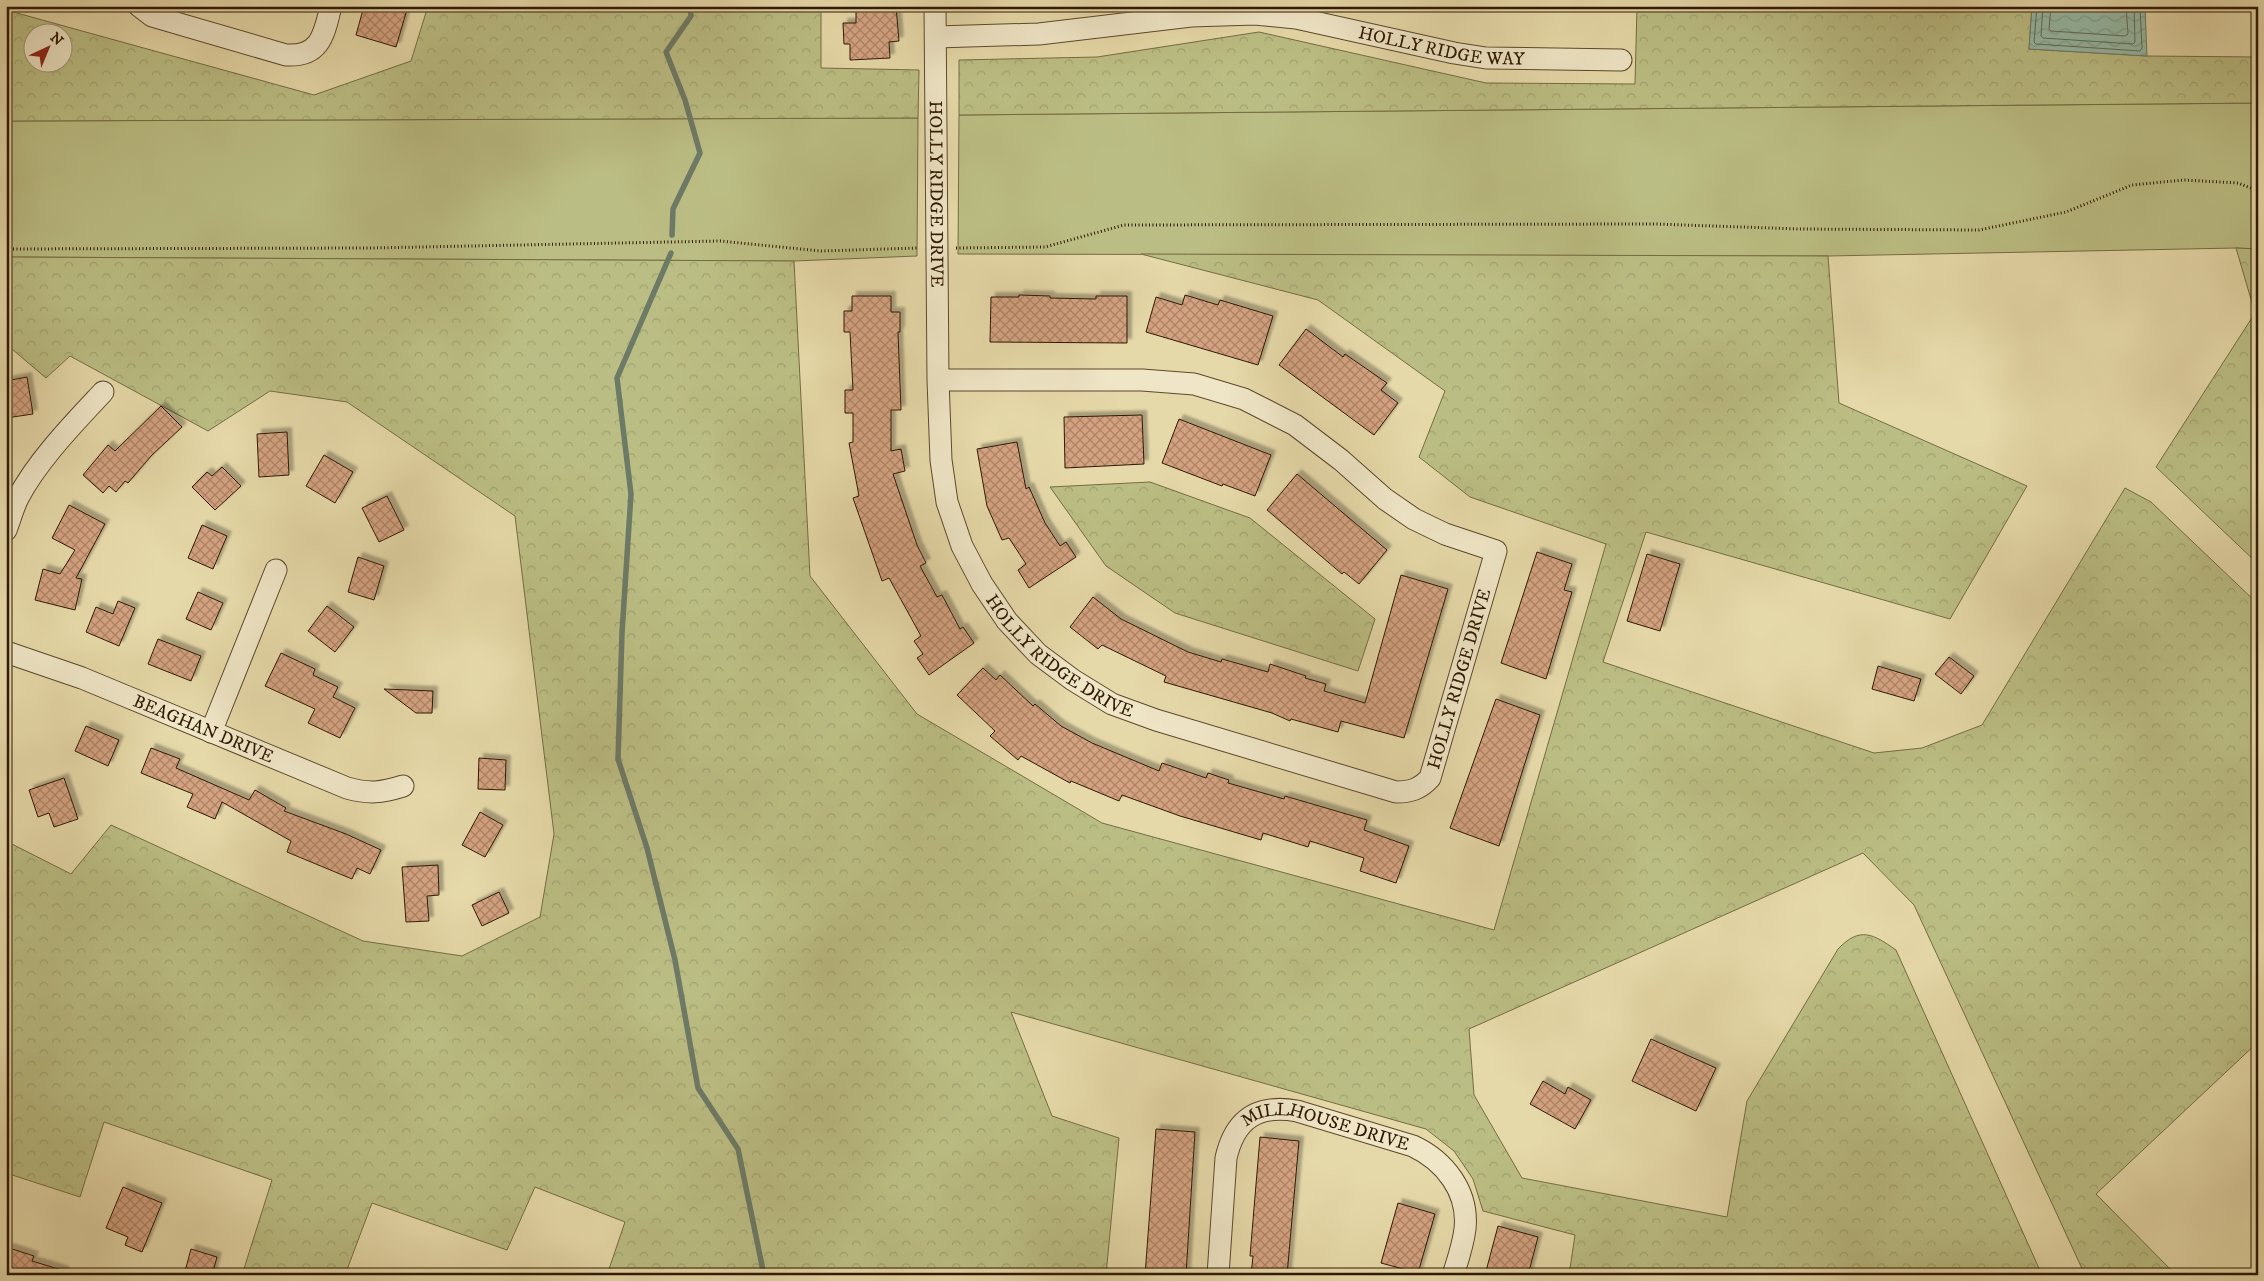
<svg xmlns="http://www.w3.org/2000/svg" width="2264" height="1281" font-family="'IM FELL DW Pica',serif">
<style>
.green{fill:#bbbe84;stroke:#756c44}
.forest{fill:url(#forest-crowns);stroke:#756c44;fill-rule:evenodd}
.water{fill:url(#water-waves);stroke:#6d7a66}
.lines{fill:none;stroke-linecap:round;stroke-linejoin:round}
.shore{stroke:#626a56;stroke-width:1}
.stream{stroke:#6d7a66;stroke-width:5.5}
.building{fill:url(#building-cross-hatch);stroke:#2f1903;filter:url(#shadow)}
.street-casing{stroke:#5d492c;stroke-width:23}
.path{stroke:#2f1903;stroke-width:3;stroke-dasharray:1 2.5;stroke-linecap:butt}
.street{stroke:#efe6c7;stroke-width:21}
.labels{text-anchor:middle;stroke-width:4;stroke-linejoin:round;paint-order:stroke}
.street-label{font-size:18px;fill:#2f1903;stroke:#efe6c7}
</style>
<defs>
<pattern id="forest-crowns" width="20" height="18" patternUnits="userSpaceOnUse" patternTransform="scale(1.25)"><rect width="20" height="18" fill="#bbbe84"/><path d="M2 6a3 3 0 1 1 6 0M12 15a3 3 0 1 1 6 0" fill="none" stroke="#a1a370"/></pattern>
<pattern id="water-waves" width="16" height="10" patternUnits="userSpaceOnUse" patternTransform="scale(1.25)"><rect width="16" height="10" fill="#96baa8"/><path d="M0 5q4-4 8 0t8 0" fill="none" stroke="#829f8f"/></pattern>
<pattern id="building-cross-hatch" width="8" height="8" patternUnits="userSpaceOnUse" patternTransform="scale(1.25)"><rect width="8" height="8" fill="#d4a280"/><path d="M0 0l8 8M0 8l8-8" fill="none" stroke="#ac8367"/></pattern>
<filter id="shadow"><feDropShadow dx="4.5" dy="-4.5" stdDeviation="1" flood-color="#0004"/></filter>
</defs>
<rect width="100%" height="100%" fill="#e6d9a9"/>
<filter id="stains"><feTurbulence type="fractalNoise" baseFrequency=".004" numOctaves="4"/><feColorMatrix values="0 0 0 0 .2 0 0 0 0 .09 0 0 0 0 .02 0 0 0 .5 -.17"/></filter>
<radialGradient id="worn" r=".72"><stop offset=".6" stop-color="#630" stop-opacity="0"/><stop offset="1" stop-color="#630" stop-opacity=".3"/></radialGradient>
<g class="green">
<polygon points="2258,103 2258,249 2236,248 1828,256 958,254 959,115"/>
<polygon points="918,118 917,256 794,261 6,257 6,121"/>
</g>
<g class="forest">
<path d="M428 6H821V68L919 70 918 118 6 121V10L314 95 411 61ZM32 32H62V62H32Z"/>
<polygon points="1637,6 2032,6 2029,49 2147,56 2258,57 2258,103 959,115 959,60 1097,57 1259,32 1486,83 1635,84"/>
<polygon points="2236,248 2258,249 2258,564 2156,467 2255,313"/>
<path d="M1141 254 1828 256 1839 403 2027 486 1950 619 1646 532 1603 662 1874 753 1922 748 1982 725 2125 488 2151 502 2258 604V1042L2096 1194 2176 1275H2085L1914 905 1863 853 1469 1029 1474 1095 1522 1178 1727 1217 1747 1101 1838 949C1860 926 1873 934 1896 950L2042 1275H1569L1575 1235 1483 1211 1473 1179 1454 1151 1426 1129 1011 1012 1052 1116 1119 1138 1106 1275H607L625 1222 535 1187 507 1250 372 1203 345 1275H242L272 1180 104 1122 80 1197 6 1173V841L71 874 111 825 363 941 462 956 540 917 554 834 515 516 347 402 270 391 208 431 70 356 46 378 6 344V257L794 261 810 576 917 714 1102 823 1494 930 1606 544 1470 497 1419 457 1445 391 1318 300Z"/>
<polygon points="1150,482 1250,518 1375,619 1358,671 1175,613 1106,566 1050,487"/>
</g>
<polygon class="water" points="2032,6 2145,6 2147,56 2029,49"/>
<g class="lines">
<g class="shore">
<polyline points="2037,6 2034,42 2036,44 2140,51 2142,48 2140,6"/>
<polyline points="2043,6 2041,36 2043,38 2133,44 2135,42 2134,6"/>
<polyline points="2051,6 2049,29 2051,31 2125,36 2128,34 2126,6"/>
</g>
<g class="stream">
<polyline points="672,235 673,209 700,153 685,100 666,52 691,16 690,6"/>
<polyline points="671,253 617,378 631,494 622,633 618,759 647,848 675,960 698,1088 738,1149 764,1275"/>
</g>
</g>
<g class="building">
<polygon points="364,6 408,6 396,47 356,35"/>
<polygon points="856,6 896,6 899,41 889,42 890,58 850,60 850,44 844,44 843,23 856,23"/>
<polygon points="1019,295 1050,296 1050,298 1096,299 1096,296 1127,296 1127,343 990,342 991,297 1019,297"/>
<polygon points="1185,295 1218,305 1220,300 1273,316 1258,365 1146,332 1156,297 1182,305"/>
<polygon points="852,296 891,296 891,312 900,312 900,332 898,332 901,410 891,410 891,451 901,449 905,471 893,474 917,545 926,563 920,566 937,597 942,595 960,629 963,627 974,643 929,675 917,658 923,654 914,641 921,636 889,578 882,581 853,498 859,496 849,443 853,442 853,413 845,413 845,390 853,390 850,332 844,332 844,311 852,311"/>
<polygon points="1306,329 1343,357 1345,354 1387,383 1381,390 1398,403 1374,435 1279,365"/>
<polygon points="27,377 33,414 6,418 6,381"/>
<polygon points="161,406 182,427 151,456 128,483 125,481 116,492 109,486 103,493 83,475 108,445 115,451"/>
<polygon points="1142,415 1144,464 1065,468 1064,417"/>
<polygon points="1179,419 1271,455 1255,496 1223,484 1222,486 1162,463"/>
<polygon points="287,432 289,475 259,477 257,434"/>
<polygon points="1017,442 1026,489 1029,487 1045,523 1060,546 1066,542 1076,557 1029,588 1018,570 1026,564 1009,538 1002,540 987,506 977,449"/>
<polygon points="324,455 353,472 335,503 306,486"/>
<polygon points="222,467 241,486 215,510 192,487 207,472 212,476"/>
<polygon points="1297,474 1387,550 1359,584 1344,572 1342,574 1267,510"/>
<polygon points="387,496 404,530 379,542 362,508"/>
<polygon points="69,505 105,524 76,578 82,579 75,610 35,600 43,569 60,574 75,550 52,538"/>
<polygon points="202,525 227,536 213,569 188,558"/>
<polygon points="1537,552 1572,564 1564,590 1572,592 1546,679 1501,663"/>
<polygon points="1647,554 1680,564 1660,631 1627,621"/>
<polygon points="358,557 384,566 374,600 348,592"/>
<polygon points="1401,575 1448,589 1404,738 1341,721 1338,732 1291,719 1290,721 1272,713 1164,682 1166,676 1102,645 1098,649 1070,627 1093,597 1121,619 1188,652 1221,662 1222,659 1268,672 1270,664 1306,676 1305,678 1326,684 1324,691 1365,703"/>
<polygon points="198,592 223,603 211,630 186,619"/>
<polygon points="118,601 135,608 119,646 86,632 96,607 113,614"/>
<polygon points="327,606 354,627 335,652 308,631"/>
<polygon points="158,639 201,656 191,681 148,664"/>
<polygon points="281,653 315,669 313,675 338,687 333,697 355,708 340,738 308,723 315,709 265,686"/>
<polygon points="1949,657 1974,676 1961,694 1935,674"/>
<polygon points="1878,666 1921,679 1914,701 1872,689"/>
<polygon points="983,668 996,680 1000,675 1033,706 1035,704 1061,726 1092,743 1159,771 1162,763 1206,778 1208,773 1229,780 1228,783 1284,799 1285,796 1367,820 1364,830 1409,846 1396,883 1360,871 1364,858 1310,841 1308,847 1263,833 1261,840 1180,816 1122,795 1119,801 1071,781 1070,783 1021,756 1018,760 990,736 995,731 957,695"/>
<polygon points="384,689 433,691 432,713 416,713"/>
<polygon points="1496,699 1540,715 1499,846 1450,828"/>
<polygon points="86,726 119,740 108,766 75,751"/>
<polygon points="151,748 180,759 176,768 249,800 255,790 286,808 284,811 346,834 381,850 370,874 357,868 352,879 287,852 291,841 222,802 215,819 187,807 193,794 141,773"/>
<polygon points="479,758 506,760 505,790 478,789"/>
<polygon points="64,778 78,819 54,827 49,813 38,817 29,790"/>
<polygon points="480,812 503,825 485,857 462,845"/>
<polygon points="438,865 439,895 427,896 429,921 406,922 402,867"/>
<polygon points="499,892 509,913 482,926 472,905"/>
<polygon points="1651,1039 1716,1068 1696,1111 1632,1081"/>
<polygon points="1543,1081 1565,1094 1568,1087 1591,1100 1575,1129 1530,1104"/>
<polygon points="1156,1129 1195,1132 1186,1275 1145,1275"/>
<polygon points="1260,1137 1299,1141 1287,1275 1251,1275 1253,1256 1250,1256"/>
<polygon points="123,1187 162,1203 142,1252 125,1245 128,1237 106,1228"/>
<polygon points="1398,1203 1435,1214 1418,1273 1381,1263"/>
<polygon points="1498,1226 1538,1237 1528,1275 1485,1275"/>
<polygon points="6,1247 34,1256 32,1261 65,1271 64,1275 6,1275"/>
<polygon points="191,1249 217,1257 212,1275 184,1275"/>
</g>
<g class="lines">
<defs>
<g id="street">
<path d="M139 6 152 16 286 55C321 57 324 34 331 6"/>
<path id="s1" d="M935 6 938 380 941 460 947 502 962 546 982 584 1007 621 1038 654 1073 680 1112 704 1156 720 1396 792C1411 792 1420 789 1430 778L1496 551 1445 534 1414 519 1385 499 1341 460 1295 425 1244 399 1194 384 1142 380H938"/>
<path id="s2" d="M936 37 1039 34 1191 16 1255 14 1296 18 1454 53 1486 58 1621 60"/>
<path d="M6 530C10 520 13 508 18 498 37 461 75 422 103 392"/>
<path id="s3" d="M6 652 82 678 347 788C369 794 381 793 403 786"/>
<polyline points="211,732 276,570"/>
<path id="s4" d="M1218 1275 1226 1158C1235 1119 1257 1104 1297 1111L1413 1146C1445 1161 1469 1192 1465 1229 1463 1245 1458 1260 1453 1275"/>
</g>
</defs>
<use href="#street" class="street-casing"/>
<g class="path">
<polyline points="956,248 1045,247 1124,225 1655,224 1799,229 1979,230 2066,212 2132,185 2184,180 2238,183 2258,191"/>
<polyline points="6,249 370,248 720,241 821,251 917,248"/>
</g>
<use href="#street" class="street"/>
</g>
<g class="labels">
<g class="street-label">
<text dy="6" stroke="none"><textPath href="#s2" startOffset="510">HOLLY RIDGE WAY</textPath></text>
<text dy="6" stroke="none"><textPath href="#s1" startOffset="188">HOLLY RIDGE DRIVE</textPath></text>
<text dy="6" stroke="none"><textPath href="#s1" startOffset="694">HOLLY RIDGE DRIVE</textPath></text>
<text dy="6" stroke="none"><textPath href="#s1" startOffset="1204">HOLLY RIDGE DRIVE</textPath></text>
<text dy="6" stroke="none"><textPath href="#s3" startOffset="212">BEAGHAN DRIVE</textPath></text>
<text dy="6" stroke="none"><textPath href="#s4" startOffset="244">MILLHOUSE DRIVE</textPath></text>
</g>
</g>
<rect width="2264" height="1281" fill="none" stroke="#e6d9a9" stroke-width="25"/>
<rect x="8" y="8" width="2249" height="1266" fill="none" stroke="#2f1903" stroke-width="2.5"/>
<rect x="12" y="12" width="2239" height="1256" fill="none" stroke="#2f1903"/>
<g transform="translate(48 48) rotate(44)"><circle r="24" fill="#efe6c7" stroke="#a29479"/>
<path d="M0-4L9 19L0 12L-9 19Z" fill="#8f2418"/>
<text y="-8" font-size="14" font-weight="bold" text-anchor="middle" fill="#2f1903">N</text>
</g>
<rect width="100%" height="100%" filter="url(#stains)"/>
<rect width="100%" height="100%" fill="url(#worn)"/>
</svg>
